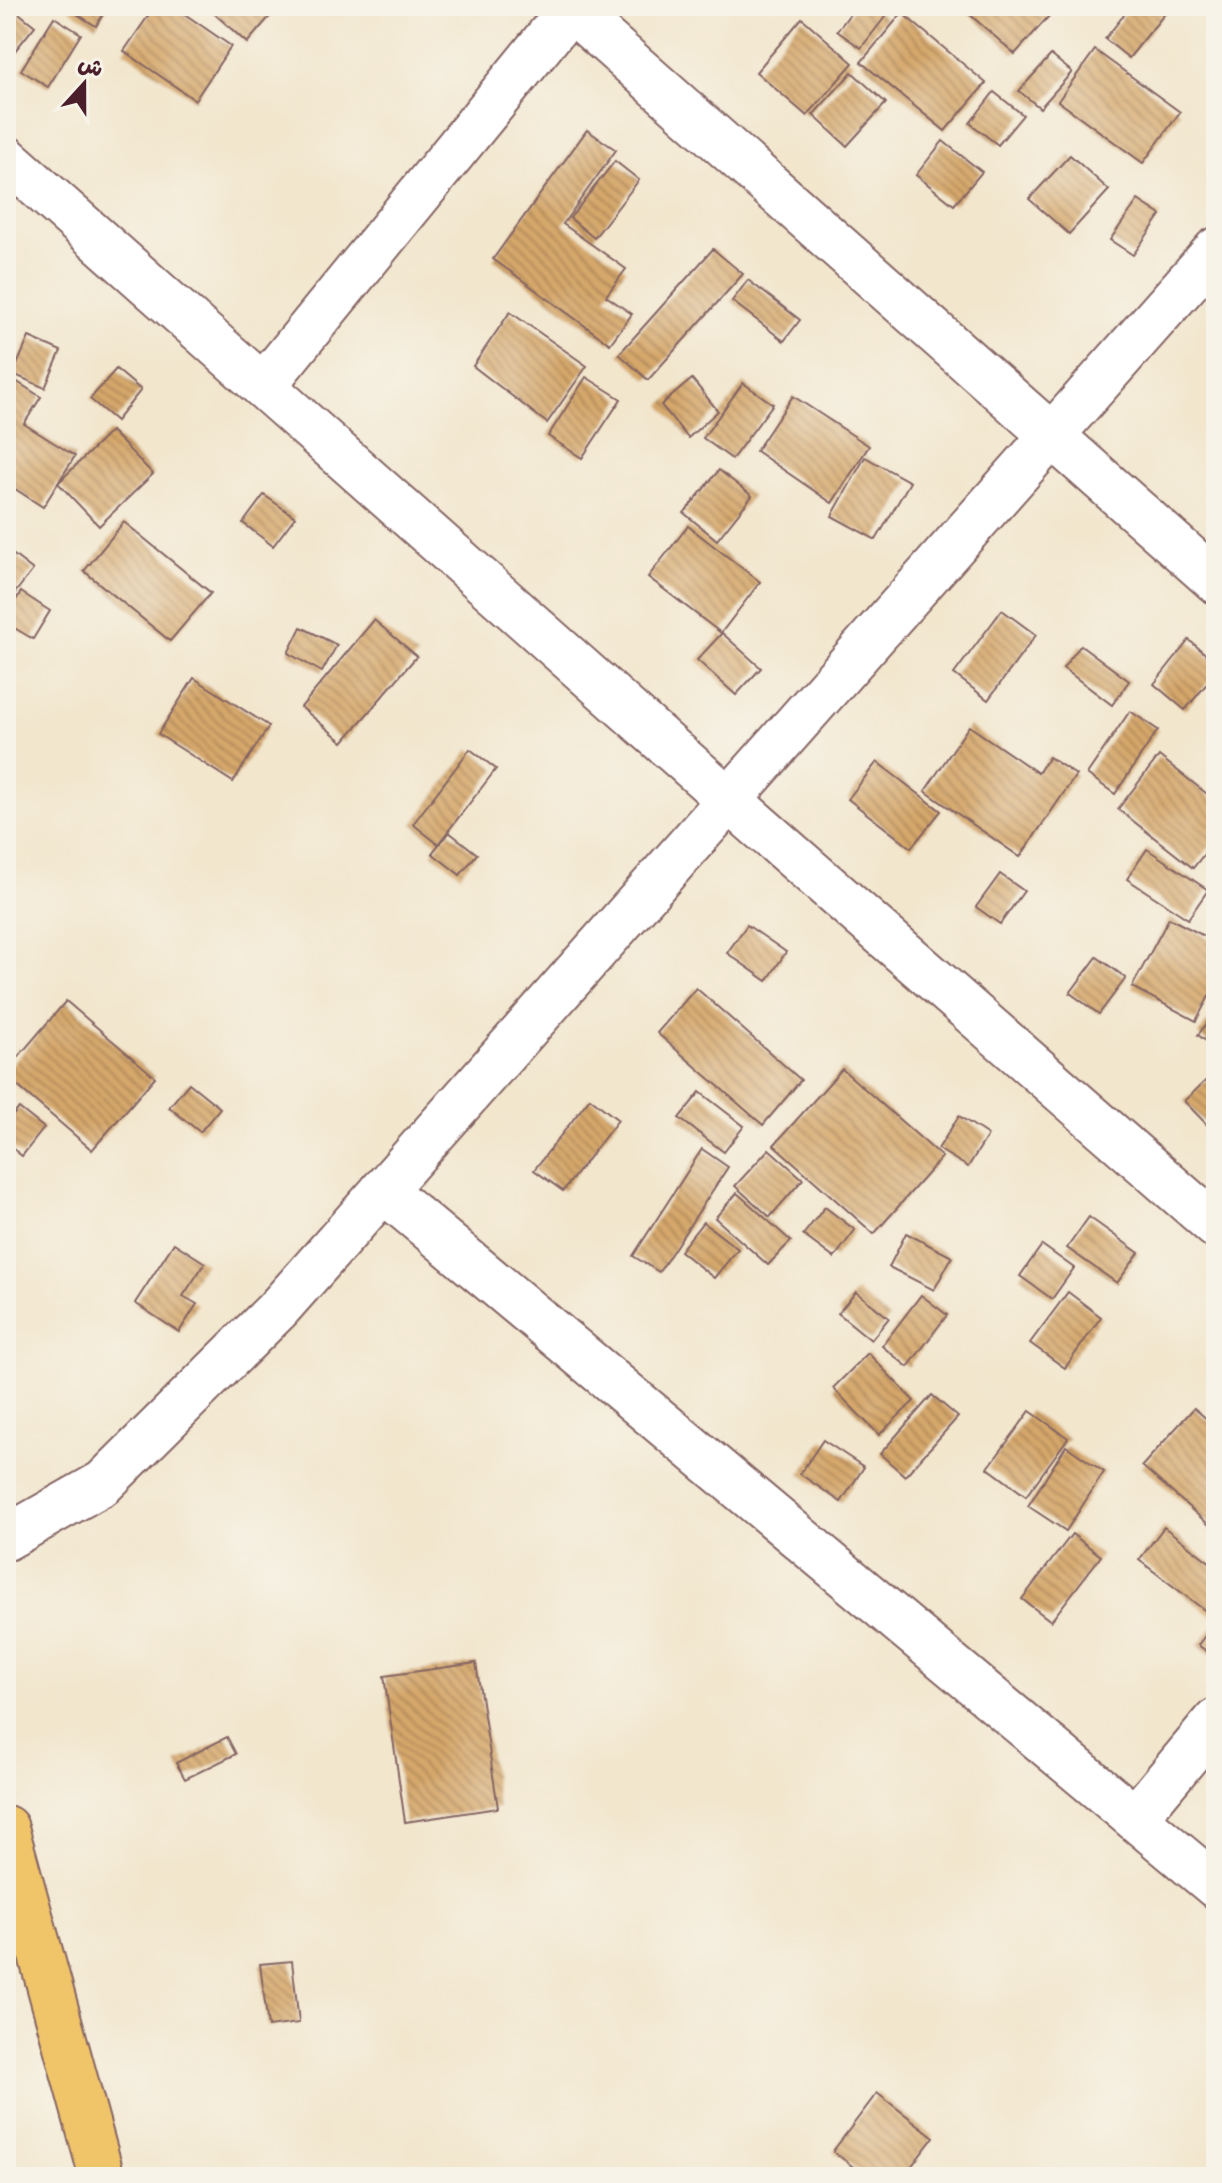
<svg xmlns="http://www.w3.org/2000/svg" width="1222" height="2183" font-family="Mynerve,'Playpen Sans Arabic',sans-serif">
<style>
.building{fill:url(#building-back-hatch)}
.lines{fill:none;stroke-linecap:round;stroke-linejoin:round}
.minor-casing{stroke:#856564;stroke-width:48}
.trunk-casing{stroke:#856564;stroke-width:48}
.minor{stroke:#fff;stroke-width:44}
.trunk{stroke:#f0c469;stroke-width:44}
</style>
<defs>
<pattern id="building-back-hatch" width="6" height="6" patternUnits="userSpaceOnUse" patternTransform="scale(2)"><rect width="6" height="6" fill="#d5a76b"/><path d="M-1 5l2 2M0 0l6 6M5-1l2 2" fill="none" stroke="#af8758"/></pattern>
</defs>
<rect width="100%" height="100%" fill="#f7f3e8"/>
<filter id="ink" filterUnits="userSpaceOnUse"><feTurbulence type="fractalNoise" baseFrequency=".0125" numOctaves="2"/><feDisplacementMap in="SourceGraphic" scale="16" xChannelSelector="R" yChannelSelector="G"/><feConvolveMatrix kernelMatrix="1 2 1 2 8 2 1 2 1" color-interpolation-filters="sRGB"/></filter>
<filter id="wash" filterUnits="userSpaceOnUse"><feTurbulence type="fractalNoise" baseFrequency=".006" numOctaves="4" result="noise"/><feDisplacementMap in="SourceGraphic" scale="32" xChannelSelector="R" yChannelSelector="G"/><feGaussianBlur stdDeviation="1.8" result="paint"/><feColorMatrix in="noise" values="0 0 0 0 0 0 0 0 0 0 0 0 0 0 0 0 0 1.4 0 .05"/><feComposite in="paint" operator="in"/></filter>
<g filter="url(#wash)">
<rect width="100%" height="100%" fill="#f2e6cd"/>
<g id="blocks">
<g class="building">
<polygon points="6,6 10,6 35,26 10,57 6,54"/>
<polygon points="70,6 108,6 96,26 69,9"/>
<polygon points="155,6 173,6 231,46 195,100 124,51"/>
<polygon points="206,6 261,6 271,15 247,43"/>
<polygon points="856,6 871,6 885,17 861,48 837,31"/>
<polygon points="960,6 1058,6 1015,54"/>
<polygon points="1131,6 1171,6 1129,58 1105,39"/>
<polygon points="902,13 986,83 945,131 861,62"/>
<polygon points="54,17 81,34 48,87 21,70"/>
<polygon points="802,18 853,63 807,116 756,72"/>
<polygon points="1095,50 1180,112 1143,163 1058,101"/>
<polygon points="1051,55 1072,72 1040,108 1019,91"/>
<polygon points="852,72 886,103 847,146 813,115"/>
<polygon points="994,92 1023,115 998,145 970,123"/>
<polygon points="587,130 616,150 563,224 626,269 606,296 632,314 610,344 493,259"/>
<polygon points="943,141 982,172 954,205 916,175"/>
<polygon points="1070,155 1109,190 1069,234 1029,199"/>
<polygon points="615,161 639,180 594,238 570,218"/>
<polygon points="1138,200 1161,215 1133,255 1110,240"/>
<polygon points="713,249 743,274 648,380 619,354"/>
<polygon points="748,280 800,320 784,341 732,301"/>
<polygon points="510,312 587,366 547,423 473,366"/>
<polygon points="29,337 61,351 45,388 13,374"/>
<polygon points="116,369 141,390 116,421 90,399"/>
<polygon points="8,376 41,397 24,424 75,456 43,507 6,483 6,379"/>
<polygon points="586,377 621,399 582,458 548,436"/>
<polygon points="692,379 718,411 688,438 661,405"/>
<polygon points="743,383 773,404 732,459 703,438"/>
<polygon points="793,396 869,446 832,503 756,451"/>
<polygon points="111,431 153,474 99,526 58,483"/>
<polygon points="865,457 910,482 876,540 832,516"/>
<polygon points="719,470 752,496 717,540 684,513"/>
<polygon points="264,495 295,517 273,546 243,523"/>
<polygon points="124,522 211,593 170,641 84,571"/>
<polygon points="688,526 760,582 721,633 648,577"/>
<polygon points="6,549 33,570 6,604"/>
<polygon points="21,592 50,611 33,639 6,623 6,616"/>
<polygon points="1002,610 1036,635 988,700 954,674"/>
<polygon points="374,620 417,656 343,742 301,707"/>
<polygon points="301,627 337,645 322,672 288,653"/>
<polygon points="722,633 761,668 736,695 697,660"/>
<polygon points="1189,640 1216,663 1216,673 1185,710 1154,684"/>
<polygon points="1081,645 1129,681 1112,705 1063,668"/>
<polygon points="194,678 269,726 233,782 158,734"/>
<polygon points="1130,711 1158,730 1115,794 1087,774"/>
<polygon points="969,726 1038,773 1049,757 1076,775 1020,857 925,791"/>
<polygon points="470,749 496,769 438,844 413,824"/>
<polygon points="1159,756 1216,801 1216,839 1193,868 1118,809"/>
<polygon points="877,762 941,811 911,848 848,799"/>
<polygon points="449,832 477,854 460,875 432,853"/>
<polygon points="1147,849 1208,890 1188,919 1127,879"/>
<polygon points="1000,874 1024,891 1000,924 976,907"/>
<polygon points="1169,918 1216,942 1216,983 1196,1021 1132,987"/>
<polygon points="747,925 786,952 767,981 727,953"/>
<polygon points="1097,957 1126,978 1099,1014 1070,993"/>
<polygon points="696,988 801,1080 763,1125 657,1033"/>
<polygon points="66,1001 155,1077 92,1150 6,1076 6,1071"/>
<polygon points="1216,1011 1216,1048 1198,1035"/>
<polygon points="842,1069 942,1157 874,1234 774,1145"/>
<polygon points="1216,1071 1216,1134 1184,1101"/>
<polygon points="189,1083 220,1108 200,1132 169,1107"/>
<polygon points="700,1092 744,1126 724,1152 679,1118"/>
<polygon points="590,1098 618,1120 563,1191 534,1170"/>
<polygon points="19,1108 44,1128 22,1156 6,1143 6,1124"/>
<polygon points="959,1116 988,1135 968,1167 938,1149"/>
<polygon points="702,1149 728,1167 659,1272 633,1256"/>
<polygon points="769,1149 803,1179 770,1217 735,1186"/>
<polygon points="737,1193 791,1241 768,1265 715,1218"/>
<polygon points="825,1207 855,1230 834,1258 803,1235"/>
<polygon points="1089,1217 1139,1253 1117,1283 1067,1248"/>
<polygon points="703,1222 738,1249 714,1278 680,1251"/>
<polygon points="906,1233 952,1257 934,1290 889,1267"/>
<polygon points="174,1243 205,1263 183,1296 197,1304 179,1332 135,1303"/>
<polygon points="1042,1245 1074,1268 1052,1299 1020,1276"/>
<polygon points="856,1292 889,1318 871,1340 838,1313"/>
<polygon points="1068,1292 1101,1317 1065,1368 1030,1343"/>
<polygon points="921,1295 947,1315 908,1367 882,1346"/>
<polygon points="868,1353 914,1401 879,1435 833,1388"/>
<polygon points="932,1395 958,1417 905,1476 880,1454"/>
<polygon points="1194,1408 1216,1427 1216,1531 1142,1466"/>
<polygon points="1030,1411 1068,1438 1026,1496 988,1468"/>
<polygon points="823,1440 864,1467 841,1502 800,1474"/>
<polygon points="1066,1446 1104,1472 1066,1531 1028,1506"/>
<polygon points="1164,1527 1216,1567 1216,1619 1139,1560"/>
<polygon points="1072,1534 1101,1556 1051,1621 1022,1599"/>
<polygon points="1216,1621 1216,1658 1198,1645"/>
<polygon points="476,1663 498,1808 405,1822 384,1676"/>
<polygon points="227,1737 236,1754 185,1779 176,1763"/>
<polygon points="292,1961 299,2023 268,2027 260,1964"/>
<polygon points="877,2093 934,2137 903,2177 866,2177 833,2151"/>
</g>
</g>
</g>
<g filter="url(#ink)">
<use href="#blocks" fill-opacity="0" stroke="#856564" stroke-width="2"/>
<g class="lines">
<defs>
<g id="minor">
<polyline points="567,6 1216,581"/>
<polyline points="6,158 729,800 1216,1226"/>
<polyline points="263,386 573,6"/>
<polyline points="383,1190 1216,1886"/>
<polyline points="6,1538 103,1483 278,1309 1216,250"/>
<polyline points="1135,1818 1216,1721"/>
</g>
<polyline id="trunk" points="6,1828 102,2177"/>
</defs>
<use href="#minor" class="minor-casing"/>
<use href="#trunk" class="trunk-casing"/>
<use href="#minor" class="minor"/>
<use href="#trunk" class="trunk"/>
</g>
</g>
<rect width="1222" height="2183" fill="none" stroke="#f7f3e8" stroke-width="32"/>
<g transform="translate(84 84) rotate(21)" stroke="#f7f3e8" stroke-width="6" paint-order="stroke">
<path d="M0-6L14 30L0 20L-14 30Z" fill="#4a1f2b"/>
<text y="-12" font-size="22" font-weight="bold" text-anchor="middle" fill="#4a1f2b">ش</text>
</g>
</svg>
